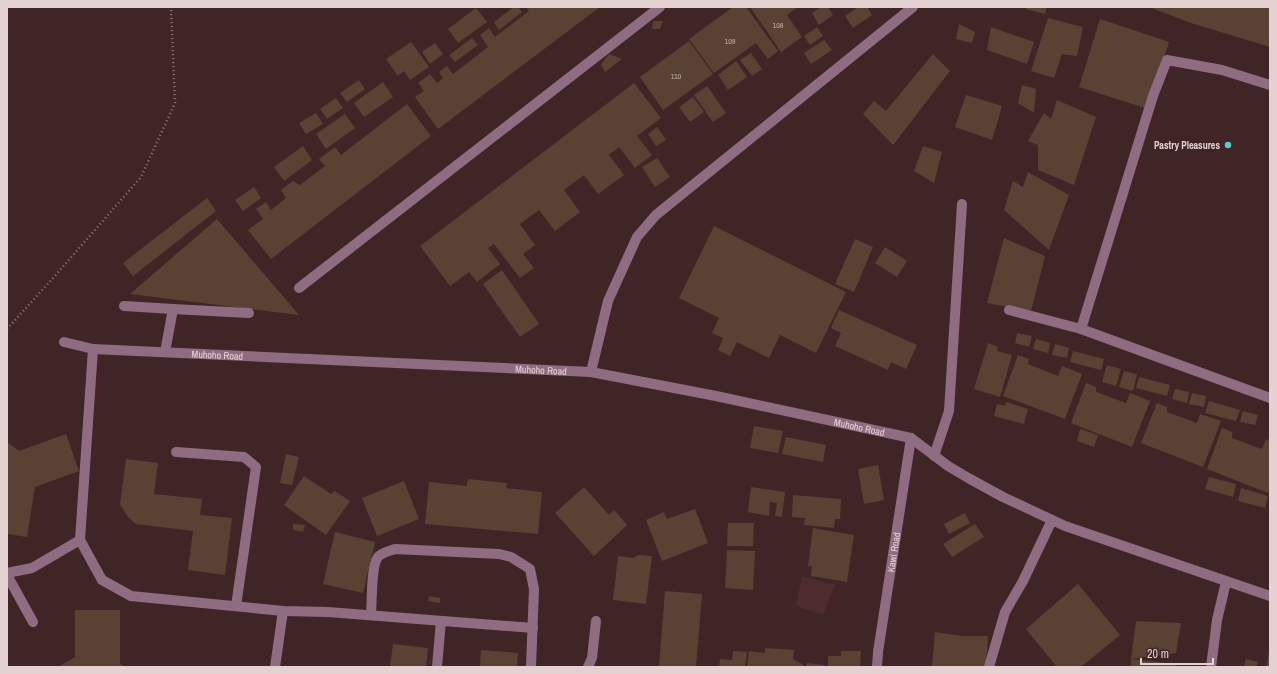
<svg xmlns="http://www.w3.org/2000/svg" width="1277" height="674" font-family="'Archivo Narrow',sans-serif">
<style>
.built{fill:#4e2b2d}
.building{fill:#594133}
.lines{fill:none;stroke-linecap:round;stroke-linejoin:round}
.path{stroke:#90797a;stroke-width:2.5;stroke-dasharray:1 3;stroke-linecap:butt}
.minor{stroke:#906c82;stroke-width:10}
.poi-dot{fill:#54cdc8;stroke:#402527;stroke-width:1.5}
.labels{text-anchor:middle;stroke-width:3;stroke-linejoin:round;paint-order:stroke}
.number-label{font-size:8px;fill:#c1aeaa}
.poi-label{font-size:10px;font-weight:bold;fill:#e4d2d2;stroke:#402527;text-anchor:end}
.street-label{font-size:10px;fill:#e4d2d2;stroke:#402527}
</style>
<rect width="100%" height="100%" fill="#402527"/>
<polygon class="built" points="802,576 835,585 823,615 796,606"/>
<g class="building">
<polygon points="514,7 518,7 522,12 499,30 494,22"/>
<polygon points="526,7 600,7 438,129 415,97 424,91 418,83 430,74 437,83 443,78 439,72 447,66 453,74 488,47 480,35 489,28 495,37 529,11"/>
<polygon points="733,7 746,7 778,51 768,59 756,43 714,73 689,39"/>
<polygon points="750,7 798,7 787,15 802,37 781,52"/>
<polygon points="821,7 828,7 833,15 819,25 812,13"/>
<polygon points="858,7 867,7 872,15 853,28 845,16"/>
<polygon points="1026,7 1047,7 1045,14 1026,9"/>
<polygon points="1149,7 1270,7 1270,47 1191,23"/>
<polygon points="476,8 487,22 458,43 448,29"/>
<polygon points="1048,18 1083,27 1077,56 1062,54 1054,78 1031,71"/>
<polygon points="1100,19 1169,42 1148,109 1079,87"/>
<polygon points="653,21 663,21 660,29 652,29"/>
<polygon points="959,24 975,32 972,43 956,39"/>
<polygon points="817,27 823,36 810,45 804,36"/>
<polygon points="991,27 1034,42 1027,64 987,50"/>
<polygon points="472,38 478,45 455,62 449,55"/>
<polygon points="824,40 832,50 811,64 804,53"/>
<polygon points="689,41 713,74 663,110 640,77"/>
<polygon points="411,42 429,67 410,80 404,71 398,76 386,59"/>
<polygon points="435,43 443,54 430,64 422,52"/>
<polygon points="751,53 762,69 752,76 740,60"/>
<polygon points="609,54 622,59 605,72 601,64"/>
<polygon points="933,54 950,71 893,145 863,114 874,101 886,111"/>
<polygon points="736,61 747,77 728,90 718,75"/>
<polygon points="359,80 365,89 347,102 340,93"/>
<polygon points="383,82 393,97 364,117 354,103"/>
<polygon points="634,83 661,118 637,136 652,155 635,168 619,147 609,155 624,175 598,194 584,175 564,190 580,212 555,231 539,210 520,224 535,245 523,254 534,268 520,278 494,244 488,248 500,264 477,282 469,272 450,286 420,246"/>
<polygon points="1022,85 1036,89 1034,113 1018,103"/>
<polygon points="707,86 726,113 713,122 694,95"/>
<polygon points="966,95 1002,106 992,140 955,127"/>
<polygon points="693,97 704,112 690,122 679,107"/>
<polygon points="336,98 343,108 327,119 320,109"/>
<polygon points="1057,100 1096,117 1074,185 1038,170 1038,145 1028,141 1044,113 1051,119"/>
<polygon points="407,104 431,136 271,259 248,230 263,219 256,209 266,202 271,210 286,198 281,190 293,181 300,185 325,166 319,159 335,147 341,155"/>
<polygon points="316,113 323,124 306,134 299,123"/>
<polygon points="345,114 355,128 326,149 316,134"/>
<polygon points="657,127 666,140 656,146 648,134"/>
<polygon points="303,146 312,160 284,181 274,167"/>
<polygon points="923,146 942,152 934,183 914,171"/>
<polygon points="657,158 670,177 655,187 642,167"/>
<polygon points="1028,172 1069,195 1049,250 1004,210 1013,181 1023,187"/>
<polygon points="254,187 261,198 243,211 235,200"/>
<polygon points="207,198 216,211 133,276 123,263"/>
<polygon points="217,219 299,315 130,294"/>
<polygon points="714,226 846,292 816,353 780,335 769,358 737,342 730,356 718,350 723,338 712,333 719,318 679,298"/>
<polygon points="1004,238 1045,256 1031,311 987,303"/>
<polygon points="855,239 873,247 854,292 835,284"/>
<polygon points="885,247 907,261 897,277 875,263"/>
<polygon points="502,270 539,324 520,337 483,284"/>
<polygon points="839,310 917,345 906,369 891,362 888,370 835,346 841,333 831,328"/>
<polygon points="1017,333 1032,336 1029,347 1015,343"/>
<polygon points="1036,339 1050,343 1048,353 1033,349"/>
<polygon points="988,343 998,347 997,351 1012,355 1000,397 974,389"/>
<polygon points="1055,344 1069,348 1067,358 1052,355"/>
<polygon points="1073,351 1104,359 1101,370 1070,362"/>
<polygon points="1018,355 1029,359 1028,364 1058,376 1062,366 1082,374 1065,419 1003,396"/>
<polygon points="1107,365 1121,369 1116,386 1102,382"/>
<polygon points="1124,371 1137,374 1133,391 1119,387"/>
<polygon points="1139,377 1170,385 1167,396 1136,388"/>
<polygon points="1086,383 1096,387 1096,392 1126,403 1130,393 1150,401 1132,447 1071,423"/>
<polygon points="1175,389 1189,392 1187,403 1172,399"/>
<polygon points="1192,393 1206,396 1204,407 1189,404"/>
<polygon points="1209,401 1240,410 1236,421 1205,413"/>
<polygon points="1006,402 1028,409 1024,424 994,416 997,404 1005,406"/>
<polygon points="1157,403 1167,407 1167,412 1197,423 1200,414 1221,421 1203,467 1141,443"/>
<polygon points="1243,411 1258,415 1255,425 1240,422"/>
<polygon points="754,426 783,431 778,453 750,448"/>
<polygon points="1222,428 1232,432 1232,438 1262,449 1266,439 1270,441 1270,488 1268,493 1207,469"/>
<polygon points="1080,429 1098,435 1094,447 1077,441"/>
<polygon points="66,434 79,471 35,487 27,537 7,534 7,442 19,451"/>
<polygon points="786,437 826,445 823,462 782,454"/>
<polygon points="286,454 299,457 292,485 280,483"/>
<polygon points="126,459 158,463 154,494 202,499 200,515 232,518 225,575 188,570 193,531 136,524 127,516 120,504"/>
<polygon points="878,465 884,500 864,504 858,469"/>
<polygon points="304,476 331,494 335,491 350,501 326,535 284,505"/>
<polygon points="1209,477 1236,484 1233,497 1205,489"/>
<polygon points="468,479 507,483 506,488 542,492 538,534 425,524 429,482 467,486"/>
<polygon points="404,481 419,519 377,536 362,498"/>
<polygon points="584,487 609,515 614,510 627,525 594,556 555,513"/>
<polygon points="751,487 785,492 782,517 775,516 777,503 770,502 769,516 748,512"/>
<polygon points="1241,488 1268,496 1265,508 1238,501"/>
<polygon points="793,495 841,499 840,519 835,519 834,528 804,525 805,518 792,517"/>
<polygon points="695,509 708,543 662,561 646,520 664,512 667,519"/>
<polygon points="965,513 970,523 949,534 944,524"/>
<polygon points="728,523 754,523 753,546 727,546"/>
<polygon points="293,524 305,525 303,532 293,530"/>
<polygon points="975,524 984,537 952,557 943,544"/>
<polygon points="813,528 854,535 847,582 811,576 812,566 808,566"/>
<polygon points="335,532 375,542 363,593 323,584"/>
<polygon points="727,550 755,551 753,590 725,588"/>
<polygon points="638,555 652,556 646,604 613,600 618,556 634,558"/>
<polygon points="1078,584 1120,635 1081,667 1057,667 1026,629"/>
<polygon points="665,591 702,594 696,667 659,667"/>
<polygon points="429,596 440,598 440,603 428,601"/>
<polygon points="75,610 120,610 120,664 125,667 58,667 75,657"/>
<polygon points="1136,621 1181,623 1176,653 1131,659"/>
<polygon points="935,632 962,636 988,636 986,667 932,667"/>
<polygon points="393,644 428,648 426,667 390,667"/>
<polygon points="765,648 794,650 793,659 803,665 803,667 747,667 749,651 765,653"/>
<polygon points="481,650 518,653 517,667 480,667"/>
<polygon points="733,651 747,652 745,667 719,667 720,659 732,660"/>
<polygon points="841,651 861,651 860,667 828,667 828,656 841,656"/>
<polygon points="1269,652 1270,667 1266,667"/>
<polygon points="1131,659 1176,664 1176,667 1131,667"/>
<polygon points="1246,659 1258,662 1256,667 1244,667"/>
<polygon points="807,663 824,665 824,667 806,667"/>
</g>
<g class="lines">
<polyline class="path" points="7,329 54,277 141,177 175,103 171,7"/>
<g class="minor">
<polyline points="299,288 660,7"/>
<polyline points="124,306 173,309"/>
<polyline points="1009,310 1081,329 1270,398"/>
<polyline points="1081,329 1153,96 1167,60 1222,70 1270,85"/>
<polyline points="64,342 93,349"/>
<polyline points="165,352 173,309 249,313"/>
<polyline points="591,372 608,301 637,237 656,215 913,7"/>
<polyline points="176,452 244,457 256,467 236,606"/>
<polyline points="934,456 949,411 962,204"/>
<polyline points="7,573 32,568 80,540"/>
<polyline points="7,575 33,622"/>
<path d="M371 615C372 603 371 565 378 557 382 552 390 551 395 549L499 554 511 557 530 569 534 589 531 667"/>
<path id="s1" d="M533 628 328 612 283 611 131 596 102 580 80 540 93 349 591 372 716 396 911 438 948 466 970 479 1003 497 1065 526 1270 596"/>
<polyline points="275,667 283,611"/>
<polyline points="437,667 441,621"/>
<polyline points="588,667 592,658 596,621"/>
<path id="s2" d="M877 667 878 652 911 438"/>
<polyline points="989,667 1005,612 1023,581 1052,520"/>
<polyline points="1211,667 1217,620 1226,582"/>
</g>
</g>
<circle class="poi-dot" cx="1228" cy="145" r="4"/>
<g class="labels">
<g class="number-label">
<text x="778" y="28">108</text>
<text x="730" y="44">109</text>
<text x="676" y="79">110</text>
</g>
<g class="poi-label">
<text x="1220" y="149">Pastry Pleasures</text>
</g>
<g class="street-label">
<text dy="4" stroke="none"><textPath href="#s1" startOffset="798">Muhoho Road</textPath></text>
<text dy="4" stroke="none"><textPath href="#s1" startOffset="1122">Muhoho Road</textPath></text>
<text dy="4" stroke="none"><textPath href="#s1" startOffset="1446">Muhoho Road</textPath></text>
<text dy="4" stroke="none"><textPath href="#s2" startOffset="116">Kawi Road</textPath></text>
</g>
</g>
<rect width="1277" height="674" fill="none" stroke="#e4d2d2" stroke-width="16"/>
<path d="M1141 658v6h72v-6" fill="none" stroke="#e4d2d2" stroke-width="2"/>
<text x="1147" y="658" font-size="12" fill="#e4d2d2" stroke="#402527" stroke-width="3" paint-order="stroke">20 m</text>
</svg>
